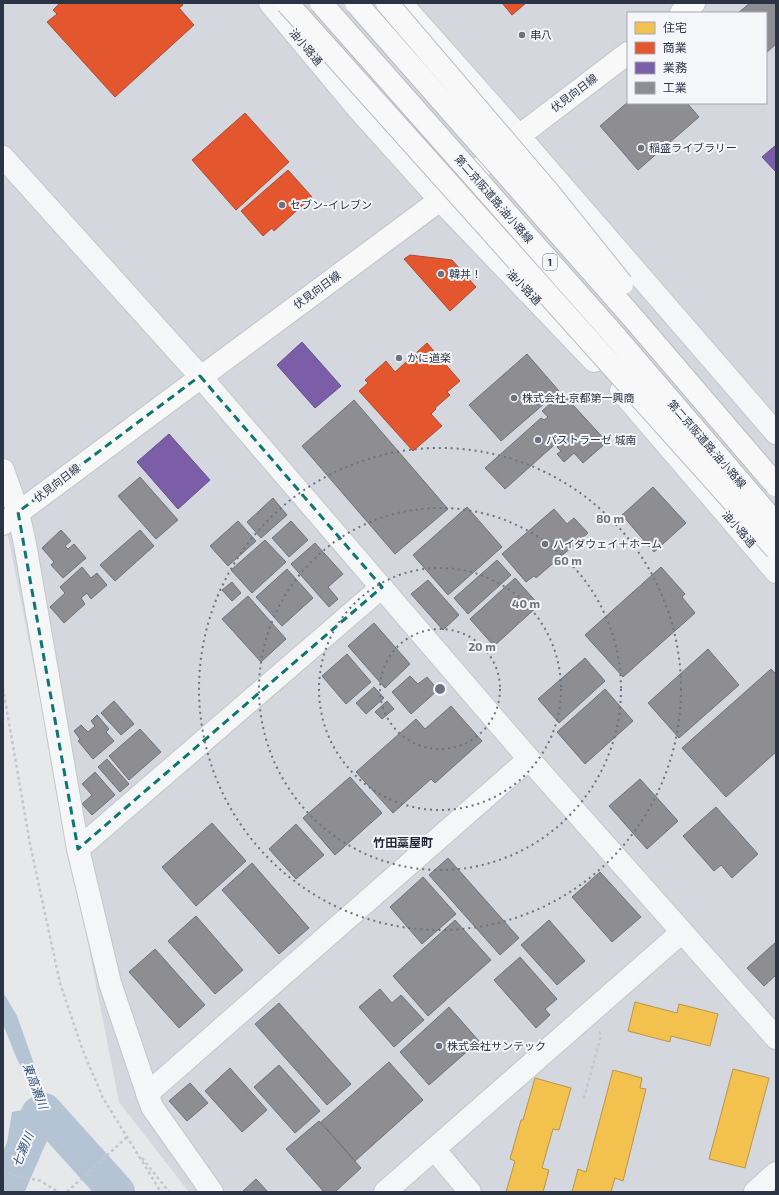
<svg xmlns="http://www.w3.org/2000/svg" width="779" height="1195" font-family="'Exo 2','Noto Sans JP',sans-serif">
<style>
.built{fill:#d4d7dd;fill-rule:evenodd}
.water{fill:#b4c4d5}
.homes{fill:#f2c14e;stroke:#b6974b}
.shops{fill:#e4572e;stroke:#ac4c35}
.offices{fill:#7b5ea7;stroke:#63518a}
.industry{fill:#8d8d92;stroke:#70727b}
.lines{fill:none;stroke-linecap:round;stroke-linejoin:round}
.river{stroke:#b4c4d5;stroke-width:36}
.minor-casing{stroke:#c4c6c8;stroke-width:24}
.major-casing{stroke:#c2c5c8;stroke-width:24}
.path{stroke:#c5c6ca;stroke-width:2.5;stroke-dasharray:3 3;stroke-linecap:butt}
.minor{stroke:#f5f6f7;stroke-width:22}
.major{stroke:#f8f8f8;stroke-width:22}
.highway-bridge-casing{stroke:#b8bbbf;stroke-width:24;stroke-linecap:butt}
.highway-bridge{stroke:#f8f8f8;stroke-width:22}
.marked{fill:none;stroke:#0f766e;stroke-width:3;stroke-dasharray:8 5;stroke-linejoin:round}
.ring{fill:none;stroke:#6c737f;stroke-width:2;stroke-dasharray:2 4}
.poi-dot{fill:#6c737f;stroke:#f4f6f9;stroke-width:1.5}
.labels{text-anchor:middle;stroke-width:4;stroke-linejoin:round;paint-order:stroke}
.shield{fill:#f4f6f9;stroke:#676e7b;stroke-width:1}
.shield-label{font-size:10px;font-weight:bold;fill:#2b3445}
.poi-label{font-size:11px;fill:#2b3445;stroke:#f4f6f9;text-anchor:start}
.street-label{font-size:11px;fill:#2b3445;stroke:#f4f6f9}
.neighbourhood-label{font-size:12px;font-weight:bold;fill:#1d2536;stroke:#f4f6f9}
.water-label{font-size:12px;font-style:italic;fill:#34527a;stroke:#f4f6f9}
.centre{fill:#6c737f;stroke:#f4f6f9;stroke-width:2}
.ring-label{font-size:12px;text-anchor:middle;font-weight:bold;fill:#6c737f;stroke:#f4f6f9;stroke-width:4;stroke-linejoin:round;paint-order:stroke}
</style>
<rect width="100%" height="100%" fill="#e6e8ea"/>
<path class="built" d="M3 3H776V1192H189L119 1102 3 510ZM628 13H766V103H628Z"/>
<polygon class="water" points="3,992 17,1016 43,1089 53,1106 81,1137 81,1146 71,1152 60,1145 51,1136 41,1132 37,1134 32,1161 5,1155 12,1112 27,1109 36,1097 16,1057 3,1024"/>
<g class="homes">
<polygon points="635,1002 677,1013 679,1004 718,1014 710,1046 671,1036 670,1042 628,1031"/>
<polygon points="733,1069 769,1078 745,1168 709,1159"/>
<polygon points="613,1070 642,1078 640,1088 646,1089 623,1181 615,1178 611,1192 572,1192 578,1169 586,1172"/>
<polygon points="535,1078 571,1088 559,1130 553,1129 542,1168 549,1170 543,1192 506,1192 515,1161 510,1159 521,1120 523,1120"/>
</g>
<g class="shops">
<polygon points="60,3 181,3 183,5 179,8 194,25 115,97 47,22 57,14 53,10"/>
<polygon points="502,3 526,3 512,15"/>
<polygon points="245,113 289,162 236,210 192,160"/>
<polygon points="288,170 312,197 274,231 272,228 263,236 241,211"/>
<polygon points="410,255 452,260 476,287 450,311 404,259"/>
<polygon points="427,343 460,381 447,392 450,395 435,408 436,409 431,414 442,426 413,451 359,391 368,383 365,380 386,361 395,372"/>
</g>
<g class="offices">
<polygon points="776,145 776,172 762,157"/>
<polygon points="302,342 341,386 315,408 277,365"/>
<polygon points="169,434 210,480 178,509 137,462"/>
</g>
<g class="industry">
<polygon points="750,3 776,3 776,44 766,53 766,13 738,13"/>
<polygon points="628,102 687,103 699,117 638,170 600,126"/>
<polygon points="527,354 559,391 501,441 469,405"/>
<polygon points="562,393 607,442 583,463 574,453 564,462 557,454 561,451 557,447 563,441 561,439 505,489 485,468 541,418 544,420 548,417 542,411"/>
<polygon points="354,400 448,509 395,554 302,446"/>
<polygon points="140,477 178,520 156,539 118,496"/>
<polygon points="653,487 686,523 654,552 622,515"/>
<polygon points="273,498 287,515 261,538 247,522"/>
<polygon points="467,507 502,547 448,595 413,555"/>
<polygon points="554,509 567,524 574,518 588,533 536,578 534,576 526,582 502,554"/>
<polygon points="238,521 256,541 228,566 210,546"/>
<polygon points="291,521 308,540 289,557 272,538"/>
<polygon points="61,530 71,541 65,546 68,549 74,544 86,558 63,578 51,565 54,562 42,548"/>
<polygon points="140,530 154,546 115,581 100,565"/>
<polygon points="265,540 286,562 252,593 231,570"/>
<polygon points="315,543 343,574 328,587 338,599 329,607 291,564"/>
<polygon points="497,560 511,575 468,614 454,598"/>
<polygon points="82,567 91,578 97,573 107,585 91,599 87,593 81,598 85,604 64,623 50,607 65,593 60,587"/>
<polygon points="661,567 685,594 682,597 695,613 623,677 585,635"/>
<polygon points="287,569 313,598 282,626 256,597"/>
<polygon points="515,578 539,605 494,646 470,619"/>
<polygon points="428,580 459,615 443,630 411,594"/>
<polygon points="232,582 241,593 232,601 222,590"/>
<polygon points="248,596 286,639 261,662 222,619"/>
<polygon points="374,623 410,664 385,688 348,646"/>
<polygon points="708,649 739,685 679,738 648,703"/>
<polygon points="347,654 371,682 346,704 322,676"/>
<polygon points="585,658 605,681 559,723 538,699"/>
<polygon points="771,669 776,674 776,752 726,797 682,748"/>
<polygon points="410,676 418,684 427,677 438,690 411,714 392,692"/>
<polygon points="374,687 384,698 366,714 356,703"/>
<polygon points="605,689 633,721 585,764 557,732"/>
<polygon points="114,701 134,724 121,735 101,713"/>
<polygon points="387,701 394,709 382,719 375,712"/>
<polygon points="451,706 482,741 435,783 431,779 393,813 356,772 416,719 425,729"/>
<polygon points="97,715 109,729 106,732 114,741 93,759 78,741 80,739 74,731 81,725 88,732 95,726 91,721"/>
<polygon points="140,729 161,752 129,780 109,756"/>
<polygon points="107,759 129,784 120,792 98,767"/>
<polygon points="95,772 115,795 92,815 82,804 92,795 82,784"/>
<polygon points="350,777 382,813 335,855 303,818"/>
<polygon points="640,779 678,821 647,849 609,806"/>
<polygon points="716,807 758,854 732,878 721,865 714,871 683,836"/>
<polygon points="212,823 246,861 196,906 162,867"/>
<polygon points="296,824 324,855 296,879 269,849"/>
<polygon points="448,858 519,938 500,955 429,875"/>
<polygon points="252,863 309,928 279,954 222,890"/>
<polygon points="600,872 641,917 612,942 572,897"/>
<polygon points="423,877 456,914 422,944 390,907"/>
<polygon points="196,916 243,970 215,994 168,941"/>
<polygon points="455,920 491,960 428,1016 393,976"/>
<polygon points="549,920 585,961 557,985 521,945"/>
<polygon points="776,942 776,975 764,986 747,968"/>
<polygon points="155,949 205,1005 179,1028 129,972"/>
<polygon points="520,957 557,999 545,1009 550,1015 536,1028 494,980"/>
<polygon points="380,989 392,1003 401,995 424,1020 394,1047 359,1007"/>
<polygon points="279,1003 351,1084 327,1105 255,1024"/>
<polygon points="449,1007 479,1041 429,1085 400,1052"/>
<polygon points="389,1062 423,1100 355,1161 321,1122"/>
<polygon points="279,1065 320,1111 295,1133 254,1087"/>
<polygon points="230,1068 267,1110 242,1132 205,1091"/>
<polygon points="190,1083 208,1103 187,1121 169,1101"/>
<polygon points="319,1121 361,1168 335,1192 324,1192 286,1149"/>
<polygon points="256,1179 268,1192 242,1192"/>
</g>
<g class="lines">
<g class="river">
<polyline points="44,1111 117,1192"/>
<polyline points="5,1192 39,1114"/>
</g>
<defs>
<g id="minor">
<polyline points="270,3 359,110 440,200 594,361"/>
<polyline points="401,3 519,136 776,433"/>
<polyline points="3,157 200,376 529,759 776,1038"/>
<polyline points="621,391 776,572"/>
<polyline points="3,470 18,512 25,544 78,849 110,983 152,1107 212,1192"/>
<polyline points="78,849 382,587"/>
<polyline points="147,1094 529,759"/>
<polyline points="434,1149 470,1192"/>
<polyline points="385,1192 682,932"/>
<polyline points="755,1192 776,1173"/>
</g>
<g id="major">
<polyline points="681,13 694,3"/>
<polyline points="3,524 440,200 519,136 628,53"/>
</g>
</defs>
<use href="#minor" class="minor-casing"/>
<use href="#major" class="major-casing"/>
<g class="path">
<polyline points="3,688 30,844 60,983 83,1051 103,1098 161,1192"/>
<polyline points="584,1098 601,1035 599,1032"/>
<polyline points="142,1158 169,1192"/>
<polyline points="3,1172 41,1181 58,1192"/>
<polyline points="67,1192 127,1137"/>
</g>
<use href="#minor" class="minor"/>
<use href="#major" class="major"/>
<defs>
<g id="highway-bridge">
<polyline points="287,3 776,549"/>
<polyline points="321,3 615,336 776,524"/>
<polyline points="356,3 634,319 776,485"/>
<polyline points="387,3 550,194 622,284"/>
</g>
</defs>
<use href="#highway-bridge" class="highway-bridge-casing"/>
<use href="#highway-bridge" class="highway-bridge"/>
</g>
<path class="marked" d="M200 376 382 587 78 849 18 512Z"/>
<g class="ring">
<circle cx="440" cy="689" r="60"/>
<circle cx="440" cy="689" r="121"/>
<circle cx="440" cy="689" r="181"/>
<circle cx="440" cy="689" r="241"/>
</g>
<g class="poi-dot">
<circle cx="522" cy="35" r="4"/>
<circle cx="641" cy="148" r="4"/>
<circle cx="282" cy="205" r="4"/>
<circle cx="441" cy="274" r="4"/>
<circle cx="399" cy="358" r="4"/>
<circle cx="514" cy="398" r="4"/>
<circle cx="538" cy="440" r="4"/>
<circle cx="545" cy="544" r="4"/>
<circle cx="439" cy="1046" r="4"/>
</g>
<g class="labels">
<rect class="shield" x="543" y="254" width="14" height="16" rx="3"/>
<g class="shield-label">
<text x="550" y="266">1</text>
</g>
<g class="poi-label">
<text x="530" y="39">串八</text>
<text x="649" y="152">稲盛ライブラリー</text>
<text x="290" y="209">セブン-イレブン</text>
<text x="449" y="278">韓丼！</text>
<text x="407" y="362">かに道楽</text>
<text x="522" y="402">株式会社 京都第一興商</text>
<text x="546" y="444">パストラーゼ 城南</text>
<text x="553" y="548">ハイダウェイ＋ホーム</text>
<text x="447" y="1050">株式会社サンテック</text>
</g>
<g class="street-label">
<text transform="translate(306 47) rotate(50)" y="4">油小路通</text>
<text transform="translate(574 93) rotate(-37)" y="4">伏見向日線</text>
<text transform="translate(494 199) rotate(49)" y="4">第二京阪道路;油小路線</text>
<text transform="translate(524 287) rotate(46)" y="4">油小路通</text>
<text transform="translate(317 290) rotate(-36)" y="4">伏見向日線</text>
<text transform="translate(707 444) rotate(49)" y="4">第二京阪道路;油小路線</text>
<text transform="translate(57 483) rotate(-37)" y="4">伏見向日線</text>
<text transform="translate(739 529) rotate(49)" y="4">油小路通</text>
</g>
<g class="neighbourhood-label">
<text x="403" y="847">竹田藁屋町</text>
</g>
<g class="water-label">
<text transform="translate(35 1086) rotate(69)" y="4">東高瀬川</text>
<text transform="translate(23 1150) rotate(-67)" y="4">七瀬川</text>
</g>
</g>
<circle cx="440" cy="689" r="6" class="centre"/>
<g class="ring-label">
<text x="610" y="523">80 m</text>
<text x="568" y="565">60 m</text>
<text x="526" y="608">40 m</text>
<text x="482" y="651">20 m</text>
</g>
<rect width="779" height="1195" fill="none" stroke="#2b3445" stroke-width="8"/>
<rect x="627" y="12" width="140" height="92" fill="#f4f6f9" stroke="#a4a8b1"/>
<rect x="635" y="22" width="20" height="12" fill="#f2c14e" stroke="#a4a8b1"/>
<text x="663" y="32" font-size="12" fill="#2b3445">住宅</text>
<rect x="635" y="42" width="20" height="12" fill="#e4572e" stroke="#a4a8b1"/>
<text x="663" y="52" font-size="12" fill="#2b3445">商業</text>
<rect x="635" y="62" width="20" height="12" fill="#7b5ea7" stroke="#a4a8b1"/>
<text x="663" y="72" font-size="12" fill="#2b3445">業務</text>
<rect x="635" y="82" width="20" height="12" fill="#8d8d92" stroke="#a4a8b1"/>
<text x="663" y="92" font-size="12" fill="#2b3445">工業</text>
</svg>
